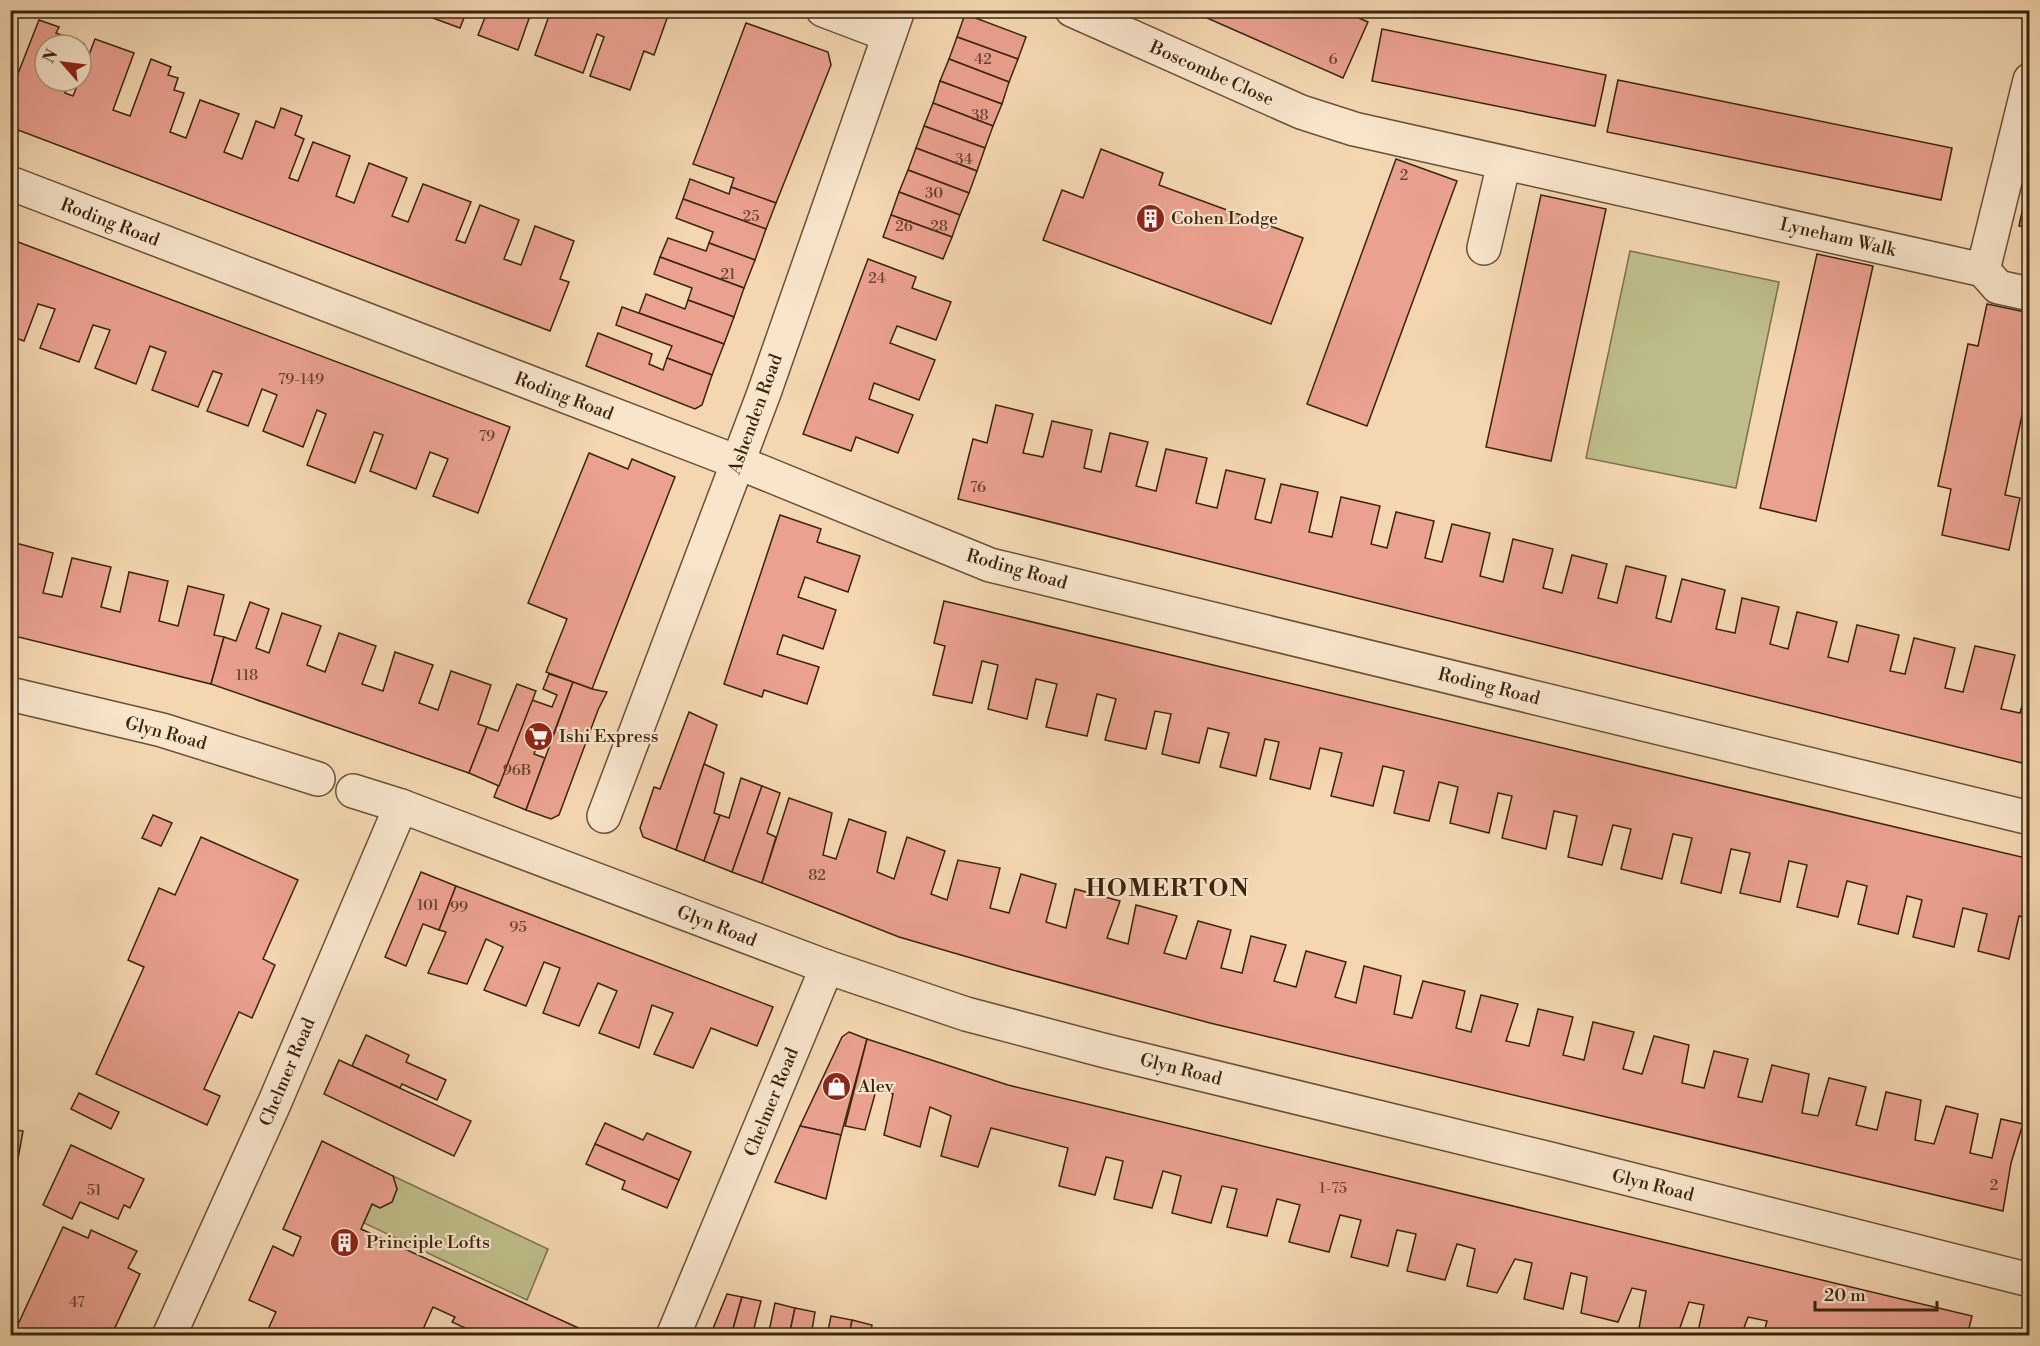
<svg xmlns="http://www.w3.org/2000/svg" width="2040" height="1346" font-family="'Libre Bodoni',serif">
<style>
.green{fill:#bebd89;stroke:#7c714c;stroke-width:1.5}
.building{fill:#eba190;stroke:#39250e;stroke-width:1.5}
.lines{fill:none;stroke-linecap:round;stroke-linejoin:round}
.minor-casing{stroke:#685237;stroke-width:36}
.minor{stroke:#f8e5cc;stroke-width:33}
.labels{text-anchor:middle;stroke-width:4.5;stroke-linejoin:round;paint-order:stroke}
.number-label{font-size:15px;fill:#66442e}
.street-label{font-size:18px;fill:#39250e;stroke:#f8e5cc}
.poi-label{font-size:18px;fill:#39250e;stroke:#f8e5cc;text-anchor:start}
.district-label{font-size:24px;font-weight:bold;letter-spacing:1.5px;fill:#39250e;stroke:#f8e5cc}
</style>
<rect width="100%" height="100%" fill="#f4d7b1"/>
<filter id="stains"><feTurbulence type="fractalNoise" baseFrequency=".00333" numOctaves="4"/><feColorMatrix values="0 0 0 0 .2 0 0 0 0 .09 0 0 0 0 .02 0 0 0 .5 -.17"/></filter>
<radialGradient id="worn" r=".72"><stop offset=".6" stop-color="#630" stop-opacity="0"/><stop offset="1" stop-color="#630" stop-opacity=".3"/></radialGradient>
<g class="green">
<polygon points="1630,251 1779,282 1736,488 1586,458"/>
<polygon points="393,1176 548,1249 527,1300 364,1223 372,1204 380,1208 392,1202 397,1189"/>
</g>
<g class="building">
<polygon points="424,10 467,10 460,28 422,14"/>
<polygon points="488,10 532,10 518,50 478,35"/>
<polygon points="534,10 670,10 654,55 644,51 630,90 590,76 604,37 597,34 583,73 535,55 549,16"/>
<polygon points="1189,10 1341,10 1368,22 1343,78"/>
<polygon points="965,14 1026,37 1018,59 957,37"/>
<polygon points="39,20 59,27 56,33 84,44 81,51 81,45 45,45 45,81 70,81 65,93 73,96 79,81 81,81 81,76 95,39 134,53 113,110 130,116 151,59 171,67 168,75 178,78 174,90 184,93 170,132 186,138 200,100 239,114 224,152 242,159 256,121 274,128 281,108 302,116 295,135 304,139 289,178 298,181 313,142 350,156 336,196 354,203 369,163 407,178 392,216 408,222 423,184 471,202 456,240 465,243 480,205 519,220 504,259 521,265 535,226 574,241 560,279 569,282 550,331 10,127 10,73 17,76"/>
<polygon points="746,23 828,52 831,65 776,203 731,187 734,178 693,164"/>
<polygon points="1382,29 1606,75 1595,126 1372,81"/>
<polygon points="957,37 1018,59 1009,82 949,59"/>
<polygon points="949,59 1009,82 1002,104 940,81"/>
<polygon points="1618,80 1952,148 1941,200 1607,132"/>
<polygon points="940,81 1002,104 993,126 933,103"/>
<polygon points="933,103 993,126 985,148 924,126"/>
<polygon points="924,126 985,148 977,171 916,148"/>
<polygon points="916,148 977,171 969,193 908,170"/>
<polygon points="1101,149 1163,173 1159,185 1303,238 1271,324 1043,240 1062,190 1083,198"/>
<polygon points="1396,159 1457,181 1367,426 1307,404"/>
<polygon points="908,170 969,193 960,215 899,192"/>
<polygon points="2030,176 2030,228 2019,226"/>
<polygon points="690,179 729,194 731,187 776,203 766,229 683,199"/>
<polygon points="899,192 960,215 952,237 891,215"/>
<polygon points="1541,195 1606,209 1551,461 1486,447"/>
<polygon points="683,199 766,229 755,260 709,243 713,232 676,218"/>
<polygon points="891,215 952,237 943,259 883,237"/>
<polygon points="668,238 706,251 709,243 755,260 744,288 660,257"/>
<polygon points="10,239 510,427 478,513 433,496 448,459 430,452 416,489 370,471 383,435 374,432 355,483 307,465 326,414 317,410 303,447 263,431 277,395 262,389 248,426 207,411 222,374 213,371 198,407 152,390 166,352 150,346 136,384 95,368 110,330 93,325 79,362 40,348 55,309 38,304 24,341 10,336"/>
<polygon points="1817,254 1873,266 1816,521 1760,508"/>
<polygon points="660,257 744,288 734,317 688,300 692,288 654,274"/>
<polygon points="868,259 916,277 912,288 951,302 936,340 897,326 890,343 935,360 919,400 874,383 869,399 913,415 898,453 856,437 851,451 803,434"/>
<polygon points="646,294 685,309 688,300 734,317 724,344 639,313"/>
<polygon points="1987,304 2030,313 2030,378 2005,495 2020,498 2009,550 1942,535 1951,489 1938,486 1968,344 1978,346"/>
<polygon points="622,307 724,344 712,375 667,358 672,346 616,325"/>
<polygon points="598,333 652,354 649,364 663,370 667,358 712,375 702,405 695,409 586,366"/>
<polygon points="996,405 1033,414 1023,453 1043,457 1052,421 1092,430 1084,468 1101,472 1110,433 1148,442 1136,486 1156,491 1166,449 1207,458 1196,503 1217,508 1226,470 1265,479 1255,519 1271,523 1281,484 1318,492 1309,532 1332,537 1341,497 1380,506 1371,544 1387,548 1396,512 1434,521 1425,558 1442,562 1452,524 1490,533 1480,576 1503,582 1513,539 1553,549 1543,588 1562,593 1572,555 1607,564 1598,598 1617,603 1626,566 1666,576 1656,618 1671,622 1682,579 1725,590 1716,629 1735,633 1742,598 1779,607 1770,644 1788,649 1797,612 1837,622 1828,657 1848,662 1857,625 1899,635 1890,671 1905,674 1914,638 1955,648 1945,688 1963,692 1975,646 2015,655 2001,709 2020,713 2030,677 2030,765 958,499 973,439 987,443"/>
<polygon points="589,453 628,469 632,459 675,477 592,689 546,672 567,619 528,603"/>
<polygon points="780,515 821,529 817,542 860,556 848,592 805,577 798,597 836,610 823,649 783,635 777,654 819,667 807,704 764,690 762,697 724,684"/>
<polygon points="12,542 53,553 43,593 62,597 72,558 111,567 101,607 120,612 129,572 168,581 159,621 178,626 188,586 224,595 214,635 224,637 211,684 10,635"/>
<polygon points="944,601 2030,859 2030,919 2019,916 2009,959 1978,951 1987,914 1963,908 1954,947 1913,937 1922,900 1907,896 1898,934 1858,924 1867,886 1847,881 1838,917 1797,907 1807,865 1789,861 1780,902 1740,893 1750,853 1731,849 1721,893 1681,883 1692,838 1673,834 1662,879 1621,869 1631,829 1613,825 1602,865 1568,857 1577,816 1554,811 1546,849 1502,838 1512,796 1498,793 1489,833 1450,823 1458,787 1439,782 1429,821 1394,813 1404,771 1383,766 1373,806 1331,796 1342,753 1320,748 1310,789 1270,779 1279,742 1265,739 1256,776 1220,767 1229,733 1208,728 1199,763 1162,754 1171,714 1155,711 1146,749 1105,740 1116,699 1097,694 1087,736 1046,727 1057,684 1036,679 1027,719 988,709 998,665 982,661 972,703 933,695 945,646 934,643"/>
<polygon points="250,602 269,609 256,648 269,653 282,613 321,626 307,665 325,672 339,633 376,646 362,684 383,691 395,652 433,665 419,703 438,710 451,671 491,685 478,724 487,727 469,773 211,684 224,637 236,641"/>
<polygon points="549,674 573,682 549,746 538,743 534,754 545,758 526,810 494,797 532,700 552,707 557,695 543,689"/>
<polygon points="573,682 592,689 607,692 598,710 559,815 551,819 526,810"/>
<polygon points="517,684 536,691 499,786 469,773 487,727 498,731"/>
<polygon points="689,712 717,725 676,850 643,837 640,828 654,787 660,789"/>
<polygon points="704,764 724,773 714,813 720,815 704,861 676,850"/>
<polygon points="741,778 762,786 732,872 704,861 720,815 729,818"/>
<polygon points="762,786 780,793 767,833 776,837 762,883 732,872"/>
<polygon points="789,798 832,813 823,855 836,859 849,819 886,832 877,872 894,879 907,837 945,851 931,894 947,900 958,860 1000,868 990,908 1009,913 1021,874 1056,884 1046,922 1066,928 1075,889 1120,901 1107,938 1128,944 1136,905 1177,916 1164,953 1186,959 1198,921 1231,930 1221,968 1242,973 1251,936 1286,945 1274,981 1296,987 1306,951 1346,962 1335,997 1356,1003 1364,966 1401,976 1394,1014 1412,1018 1423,981 1465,991 1456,1028 1471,1032 1481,995 1518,1004 1506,1041 1529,1046 1538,1009 1573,1017 1563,1055 1584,1060 1593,1022 1634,1032 1623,1069 1642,1074 1654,1036 1689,1045 1682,1083 1704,1088 1714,1051 1748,1059 1738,1097 1762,1102 1772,1065 1809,1074 1802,1113 1818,1116 1829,1078 1866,1087 1856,1125 1877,1130 1886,1092 1921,1100 1915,1140 1934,1144 1946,1106 1978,1114 1970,1153 1992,1158 2001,1119 2023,1124 2011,1163 2003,1211 1210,1023 1009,969 899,937 762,883"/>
<polygon points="153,815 172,823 161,846 142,838"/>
<polygon points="201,837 298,880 263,959 275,965 252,1018 239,1012 204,1089 220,1096 207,1125 96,1074 144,967 128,960 159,888 175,895"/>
<polygon points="421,872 456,886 439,930 423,924 406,966 385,957"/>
<polygon points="456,886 773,1007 757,1046 711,1028 693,1068 654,1054 673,1013 652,1005 639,1048 599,1033 617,991 598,983 579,1026 543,1013 560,968 544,962 526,1006 484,990 503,947 486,939 467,984 428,973 446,932 439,930"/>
<polygon points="849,1032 867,1039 841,1135 800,1126 842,1037"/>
<polygon points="366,1035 409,1055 406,1062 446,1080 437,1100 402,1084 400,1088 352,1066"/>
<polygon points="867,1039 1008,1085 1972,1316 1967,1336 1823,1336 1805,1331 1803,1336 1763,1336 1767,1321 1748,1317 1741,1336 1697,1336 1704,1305 1689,1302 1677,1336 1672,1336 1639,1328 1646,1291 1632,1288 1618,1322 1581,1313 1587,1277 1571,1273 1563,1309 1524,1299 1532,1263 1515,1259 1497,1293 1467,1286 1475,1249 1457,1244 1445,1280 1407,1271 1416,1234 1397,1230 1388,1266 1351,1257 1361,1220 1340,1215 1329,1252 1289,1242 1300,1205 1277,1199 1267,1236 1227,1227 1237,1189 1222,1186 1211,1223 1172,1213 1181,1176 1163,1171 1152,1208 1114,1199 1123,1161 1106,1157 1095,1195 1059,1186 1068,1148 991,1128 978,1167 941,1156 951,1116 930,1107 920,1147 884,1135 893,1094 877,1087 865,1130 845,1126"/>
<polygon points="339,1060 471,1121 454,1156 324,1094"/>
<polygon points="79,1093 119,1112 111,1129 71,1109"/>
<polygon points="605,1123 643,1140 647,1133 691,1152 679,1180 595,1144"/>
<polygon points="800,1126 841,1135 826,1199 775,1182"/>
<polygon points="10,1129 23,1131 10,1203"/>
<polygon points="322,1141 393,1176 397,1189 392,1202 380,1208 372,1204 361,1229 596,1336 482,1336 452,1322 455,1317 433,1307 420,1336 265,1336 276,1312 249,1300 273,1246 293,1256 301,1237 283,1229"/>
<polygon points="595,1144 679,1180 667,1208 622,1189 625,1181 586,1164"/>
<polygon points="71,1145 144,1179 130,1208 124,1205 118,1219 80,1202 72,1219 43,1205"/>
<polygon points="63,1227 88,1238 91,1230 137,1251 128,1268 140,1274 111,1336 25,1336 15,1331"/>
<polygon points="727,1294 742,1297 731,1336 710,1336"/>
<polygon points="742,1297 761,1301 752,1336 731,1336"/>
<polygon points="775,1303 795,1308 789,1336 768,1336"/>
<polygon points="795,1308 815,1312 811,1336 789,1336"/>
<polygon points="831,1316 852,1320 849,1336 827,1336"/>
<polygon points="852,1320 872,1325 870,1336 849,1336"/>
</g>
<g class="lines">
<defs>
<g id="minor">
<polyline points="823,10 889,35"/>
<polyline points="1072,10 1301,112 1354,129 1983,270"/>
<polyline points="10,183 737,462 990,565 2030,818"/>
<polyline points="1484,248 1504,163"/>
<polyline points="1983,270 2030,80"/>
<polyline points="1983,270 1998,287 2030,294"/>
<polyline points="10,694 162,730 318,779"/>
<polyline points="353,791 401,806 827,967 966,1014 1106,1051 1550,1159 2030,1280"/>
<polyline points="604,816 764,393 898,10"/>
<polyline points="169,1336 274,1104 401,806"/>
<polyline points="673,1336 827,967"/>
</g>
</defs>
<use href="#minor" class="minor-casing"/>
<use href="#minor" class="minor"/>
</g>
<defs>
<symbol id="building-disc" viewBox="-11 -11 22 22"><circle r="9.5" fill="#8f2418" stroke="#f8e5cc"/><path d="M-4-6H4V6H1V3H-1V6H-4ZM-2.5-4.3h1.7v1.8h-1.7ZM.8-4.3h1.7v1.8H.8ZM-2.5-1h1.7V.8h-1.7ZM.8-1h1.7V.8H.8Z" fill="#fff"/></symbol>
<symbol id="supermarket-disc" viewBox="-11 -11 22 22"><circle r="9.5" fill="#8f2418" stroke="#f8e5cc"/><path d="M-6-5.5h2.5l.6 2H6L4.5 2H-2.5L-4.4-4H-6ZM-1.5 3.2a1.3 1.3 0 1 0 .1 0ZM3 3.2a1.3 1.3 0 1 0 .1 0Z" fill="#fff"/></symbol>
<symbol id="shop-disc" viewBox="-11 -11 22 22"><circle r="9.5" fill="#8f2418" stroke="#f8e5cc"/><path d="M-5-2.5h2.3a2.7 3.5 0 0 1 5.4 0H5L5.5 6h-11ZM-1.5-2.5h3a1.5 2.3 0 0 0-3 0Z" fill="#fff"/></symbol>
</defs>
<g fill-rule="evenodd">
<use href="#building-disc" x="1134" y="202" width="33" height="33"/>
<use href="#supermarket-disc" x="522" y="720" width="33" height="33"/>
<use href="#shop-disc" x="820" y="1070" width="33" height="33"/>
<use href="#building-disc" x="328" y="1226" width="33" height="33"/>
</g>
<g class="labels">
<g class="number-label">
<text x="983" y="64">42</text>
<text x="1333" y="64">6</text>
<text x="980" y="120">38</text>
<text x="964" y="164">34</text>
<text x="1404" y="180">2</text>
<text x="934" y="198">30</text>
<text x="751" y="221">25</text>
<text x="904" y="231">26</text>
<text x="939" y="231">28</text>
<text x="728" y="279">21</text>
<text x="877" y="283">24</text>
<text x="301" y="384">79-149</text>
<text x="487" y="441">79</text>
<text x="978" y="492">76</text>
<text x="247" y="680">118</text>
<text x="517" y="775">96B</text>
<text x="817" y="880">82</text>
<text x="428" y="910">101</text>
<text x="459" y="912">99</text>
<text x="518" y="932">95</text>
<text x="1994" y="1190">2</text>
<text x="1333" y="1193">1-75</text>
<text x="94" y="1195">51</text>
<text x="77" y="1307">47</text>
</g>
<g class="street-label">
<text transform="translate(1212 73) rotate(24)" y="6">Boscombe Close</text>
<text transform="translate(110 222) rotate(21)" y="6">Roding Road</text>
<text transform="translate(1838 237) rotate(13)" y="6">Lyneham Walk</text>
<text transform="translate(564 396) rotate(21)" y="6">Roding Road</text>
<text transform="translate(755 414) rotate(-70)" y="6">Ashenden Road</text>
<text transform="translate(1017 569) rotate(16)" y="6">Roding Road</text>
<text transform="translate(1489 686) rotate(14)" y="6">Roding Road</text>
<text transform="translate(166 733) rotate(15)" y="6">Glyn Road</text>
<text transform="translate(717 926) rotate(21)" y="6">Glyn Road</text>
<text transform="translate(1181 1069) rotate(14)" y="6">Glyn Road</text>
<text transform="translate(287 1072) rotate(-67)" y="6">Chelmer Road</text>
<text transform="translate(771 1102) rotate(-68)" y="6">Chelmer Road</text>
<text transform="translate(1653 1185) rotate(14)" y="6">Glyn Road</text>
</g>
<g class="poi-label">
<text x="1171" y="224">Cohen Lodge</text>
<text x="559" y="742">Ishi Express</text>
<text x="858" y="1092">Alev</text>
<text x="366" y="1248">Principle Lofts</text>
</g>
<g class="district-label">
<text x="1168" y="896">HOMERTON</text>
</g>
</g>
<rect width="2040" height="1346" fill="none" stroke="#f4d7b1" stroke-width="36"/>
<rect x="12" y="12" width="2016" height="1322" fill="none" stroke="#39250e" stroke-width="3"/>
<rect x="18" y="18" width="2004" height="1310" fill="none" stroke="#39250e" stroke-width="1.5"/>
<g transform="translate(63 63) rotate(298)"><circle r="28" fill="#f8e5cc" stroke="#ac9880" stroke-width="1.5"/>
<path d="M0-4.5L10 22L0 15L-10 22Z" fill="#8f2418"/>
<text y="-9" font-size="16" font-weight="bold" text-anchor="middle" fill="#39250e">N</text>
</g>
<path d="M1815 1301v9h122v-9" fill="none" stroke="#39250e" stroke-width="3"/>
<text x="1824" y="1301" font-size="18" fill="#39250e" stroke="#f8e5cc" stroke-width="4.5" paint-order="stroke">20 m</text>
<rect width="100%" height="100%" filter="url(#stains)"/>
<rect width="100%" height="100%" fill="url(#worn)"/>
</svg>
